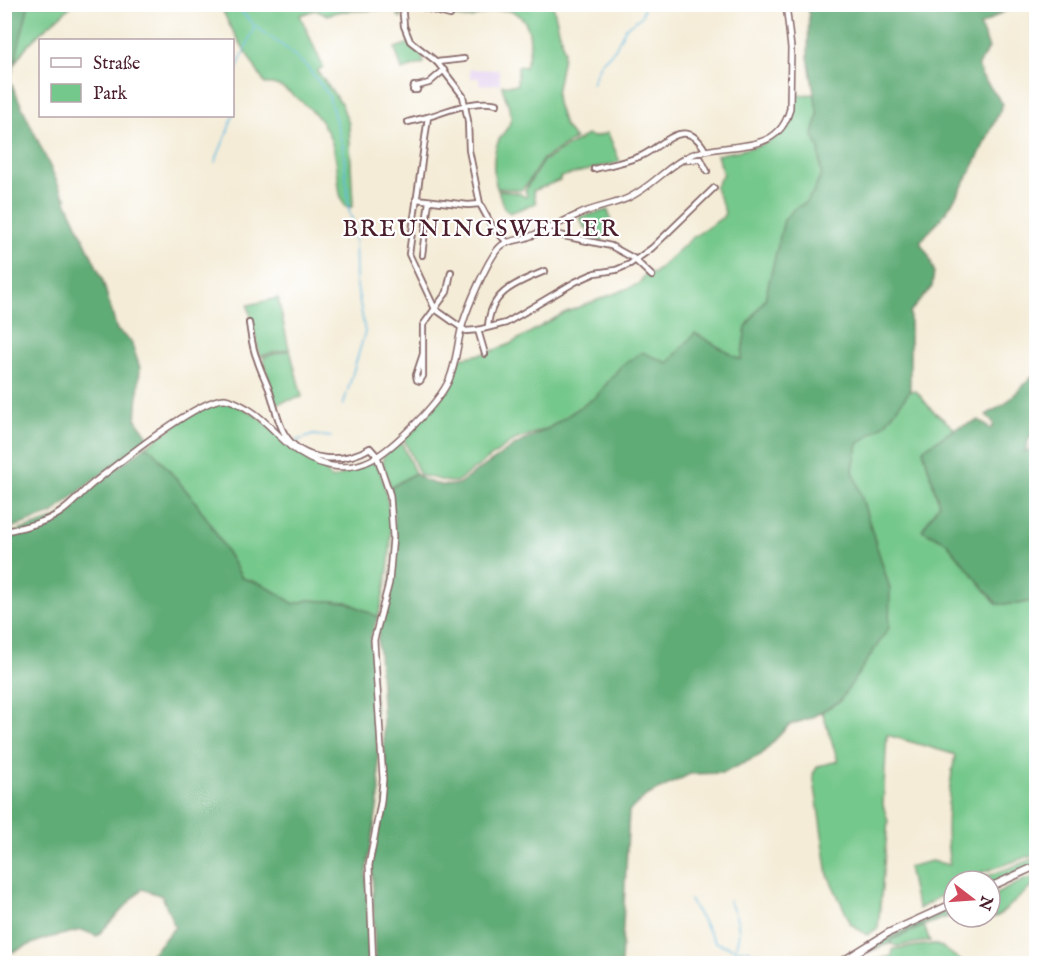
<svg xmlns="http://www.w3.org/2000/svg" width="1041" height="968" font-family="'IM FELL English',serif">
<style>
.built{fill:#e4d3f1}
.green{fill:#75c88b;stroke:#60745b;stroke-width:1.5}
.forest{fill:#60ac77;stroke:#556651;stroke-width:1.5}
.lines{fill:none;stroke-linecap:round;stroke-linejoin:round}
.stream{stroke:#64bae1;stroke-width:1.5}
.minor-casing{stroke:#866767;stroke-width:8}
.tertiary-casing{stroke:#866767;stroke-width:8}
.secondary-casing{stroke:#866767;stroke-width:9}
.minor{stroke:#fff;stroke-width:4.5}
.tertiary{stroke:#fff;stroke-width:5}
.secondary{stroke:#fff;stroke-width:6}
.labels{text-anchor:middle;stroke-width:4.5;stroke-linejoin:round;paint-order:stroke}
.quarter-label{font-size:24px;letter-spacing:1.5px;fill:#4a1f2b;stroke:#fff}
</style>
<rect width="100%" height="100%" fill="#fff"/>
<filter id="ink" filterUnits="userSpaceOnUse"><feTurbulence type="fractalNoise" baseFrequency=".0167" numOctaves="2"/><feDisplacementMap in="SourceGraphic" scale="12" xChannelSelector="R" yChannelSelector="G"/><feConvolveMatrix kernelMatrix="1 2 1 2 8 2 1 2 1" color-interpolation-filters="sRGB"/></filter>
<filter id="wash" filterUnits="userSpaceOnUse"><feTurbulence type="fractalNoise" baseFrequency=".008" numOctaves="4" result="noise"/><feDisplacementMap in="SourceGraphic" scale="24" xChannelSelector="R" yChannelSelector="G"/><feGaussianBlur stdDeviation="1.35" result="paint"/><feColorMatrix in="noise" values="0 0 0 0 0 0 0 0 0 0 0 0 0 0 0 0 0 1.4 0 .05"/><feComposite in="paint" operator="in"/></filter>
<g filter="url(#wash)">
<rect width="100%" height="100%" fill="#f4ecd7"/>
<polygon class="built" points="470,69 499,70 500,84 479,85 479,78 470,78"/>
<g class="green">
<path d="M444 4 553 5 564 51 556 94 557 103 564 125 575 139 543 159 527 184 521 190 497 188C493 175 492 155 498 142 502 133 511 127 511 117 511 105 503 96 502 85H517L518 66 525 67C533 46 534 12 503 10 492 10 481 16 470 18 464 18 457 17 451 16L452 12 442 9Z"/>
<path d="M5 5H72C49 28 12 48 9 85L48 178 67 198 62 203 8 169Z"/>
<path d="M220 5H400L401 18 394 11 389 10 342 11 326 15 315 10 300 15 323 67 317 71 341 103 349 124 353 204 352 207H346C339 198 339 188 338 177 335 141 327 120 297 98 288 91 277 82 265 84L230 26Z"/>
<polygon points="410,43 420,50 424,63 402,70 395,48"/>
<path d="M816 94 818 116 813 135 819 149 821 175 813 193 804 204 795 208 784 220 765 299 746 327 741 360 675 356 668 363 621 366 596 397 549 428 515 440 456 482H449L420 475 403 437C427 413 452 391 460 358L487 353 510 344 564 313 639 284 647 271 653 274 692 238 723 217 725 212 715 187 723 174 717 155C760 145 789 148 794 95Z"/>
<polygon points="608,133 620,162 560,177 560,180 533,191 536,203 510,213 504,208 498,190 519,193 525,197 527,195 525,190 543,161 587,135 594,137"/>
<polygon points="608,210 613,233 603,236 603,242 589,239 587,227 584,228 580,217"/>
<polygon points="278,298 289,349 260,356 248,305"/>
<polygon points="290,350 302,397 275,404 263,357"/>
<path d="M910 391H916L931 409 955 429 923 450 939 504 922 530 946 542 997 604H1019L1036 600V854L980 873 966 881H954V888L919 909 914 896 908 867 931 861 950 865C944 830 948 791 955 756L953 754 887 735 883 805 888 821 878 928 867 935 851 924 828 875 813 774 818 766 838 761 822 711 840 701 890 589 853 470 858 444 885 424Z"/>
<path d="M223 401C251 404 291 445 313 463L322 466 332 479C347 474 361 462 377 462 397 517 393 561 378 617L347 602 308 600 294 604 264 585 242 578 211 525 195 501 152 450 145 447 200 408Z"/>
<polygon points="400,439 415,473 390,488 383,464 383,457"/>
<polygon points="1036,858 1036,864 990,885 990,881 974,881"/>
<polygon points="1036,877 1036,883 998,916 980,922 978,917 990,917 990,897 1026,879"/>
<polygon points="924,926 930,941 897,946 891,944 891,940"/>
<polygon points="933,944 942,947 964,963 870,964 870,961 892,956 893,949"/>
</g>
<g class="forest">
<polygon points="29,4 10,81 102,278 117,330 131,341 140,368 136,420 150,439 91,482 52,514 5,530 4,5"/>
<path d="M809 5H1018L1001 13 980 26 989 48 978 65 981 75 1003 104C981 150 960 204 921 240V244L929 256 934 271 932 287 910 312V391L885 424 858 444 853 470 890 589 889 628 840 701 811 718 789 725 761 755 723 773 690 774 646 796 629 811 621 963 375 964 372 861 384 805 386 778 379 652C374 630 385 611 389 589 396 556 396 521 390 488L415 473C424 483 446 488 458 484L517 444 549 428 596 397 621 366 642 352 668 363 695 333 741 360 746 327 765 299 784 220 795 208 804 204 813 193 821 175 819 149 813 135 818 116 808 57Z"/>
<polygon points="1036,373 1036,432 1029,438 1025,453 1036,445 1036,600 1019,604 997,604 946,542 922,530 939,504 923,449 957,428 979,420 991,429 994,424 986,415 1005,404"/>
<polygon points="145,447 152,450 195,501 211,525 242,578 264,585 294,604 308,600 347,602 378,617 371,636 380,791 366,875 370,963 143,963 175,927 162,896 142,889 97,936 82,930 44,939 5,955 5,535 57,518 104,478"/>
<path d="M950 909 953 915 914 929 891 940V944C881 944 872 953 862 954L883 940Z"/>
</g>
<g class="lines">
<g class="stream">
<polyline points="234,4 255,26 287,49 307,67 328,94 343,147 349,210"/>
<polyline points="4,15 11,12 17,4"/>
<polyline points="232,80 255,26"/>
<polyline points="592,84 600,64 615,49 626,27 641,17 645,4"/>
<polyline points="232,103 235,107"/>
<polyline points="215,162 227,133 235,109"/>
<polyline points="343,406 365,332 356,281 355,228 349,211"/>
<polyline points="296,441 313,435 331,437"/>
<polyline points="690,900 715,942 737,950 749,950 769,964"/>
<path d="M729 901C737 917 743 930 735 948"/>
</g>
</g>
</g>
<g filter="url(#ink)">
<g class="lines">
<defs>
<g id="minor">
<polyline points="402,4 404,26 410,41 437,62 463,96 468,121 469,150 480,204 493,228 507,242"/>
<polyline points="411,4 450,15"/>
<polyline points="437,62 464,59"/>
<polygon points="414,86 418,86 417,90 413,90"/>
<polyline points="418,86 429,83 444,70"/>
<path d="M497 104C474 99 451 110 428 117L409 254 435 309 466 331 478 330 506 323 575 282 595 273 616 270 630 264 652 248 714 188"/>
<polyline points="408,122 428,117"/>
<polyline points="685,158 688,160 701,159 707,171"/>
<path d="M594 169C610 165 626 162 641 156 662 147 685 114 705 150"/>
<polyline points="416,199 468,205 480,204"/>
<polyline points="548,229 550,233 611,246 633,258 652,276"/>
<polyline points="422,255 429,201"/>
<path d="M249 323C251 335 252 348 257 359 260 369 265 379 269 389 274 403 277 420 284 433 302 463 343 464 370 448L377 456"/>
<path d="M488 327C490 291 517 283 545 271"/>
<polyline points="478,330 485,354"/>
<polyline points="423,354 423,325 447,292 451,272"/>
<polygon points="423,354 423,376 420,381 417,380 416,375"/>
</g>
<g id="tertiary">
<path d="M4 532C22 527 42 524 58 514 71 506 81 493 92 484 116 465 199 398 225 399 233 400 241 405 248 409 266 420 275 433 290 446 313 465 344 474 371 460 394 448 439 403 449 380 456 364 457 346 461 330 465 314 490 250 504 244 511 240 521 240 528 237 546 231 562 221 580 214 595 207 613 205 628 198 652 187 668 165 691 155 727 140 779 158 790 108L791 48 786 4"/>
<polyline points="373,964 369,865 381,802 383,779 374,640 389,583 393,537 390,495 377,456"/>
</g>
<g id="secondary">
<polyline points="990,887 1036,866"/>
<polyline points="838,964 888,933 954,903"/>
</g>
</defs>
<use href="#minor" class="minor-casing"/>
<use href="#tertiary" class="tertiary-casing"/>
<use href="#secondary" class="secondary-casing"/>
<use href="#minor" class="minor"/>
<use href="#tertiary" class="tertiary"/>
<use href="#secondary" class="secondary"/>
</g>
</g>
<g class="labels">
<g class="quarter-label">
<text x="481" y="236">BREUNINGSWEILER</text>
</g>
</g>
<rect width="1041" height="968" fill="none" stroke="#fff" stroke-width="24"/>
<rect x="39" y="39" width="195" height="78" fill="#ffffff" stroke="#b7a5aa" stroke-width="1.5"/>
<rect x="51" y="58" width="30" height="9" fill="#ffffff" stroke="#b7a5aa" stroke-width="1.5"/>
<text x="93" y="69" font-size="18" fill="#4a1f2b">Straße</text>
<rect x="51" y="84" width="30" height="18" fill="#75c88b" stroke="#b7a5aa" stroke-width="1.5"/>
<text x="93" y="99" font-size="18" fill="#4a1f2b">Park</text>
<g transform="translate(972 899) rotate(107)"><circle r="28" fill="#ffffff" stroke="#b7a5aa" stroke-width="1.5"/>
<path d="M0-4.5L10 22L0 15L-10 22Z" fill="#d1495b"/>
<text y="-9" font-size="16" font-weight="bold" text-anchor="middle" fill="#4a1f2b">N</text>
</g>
</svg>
